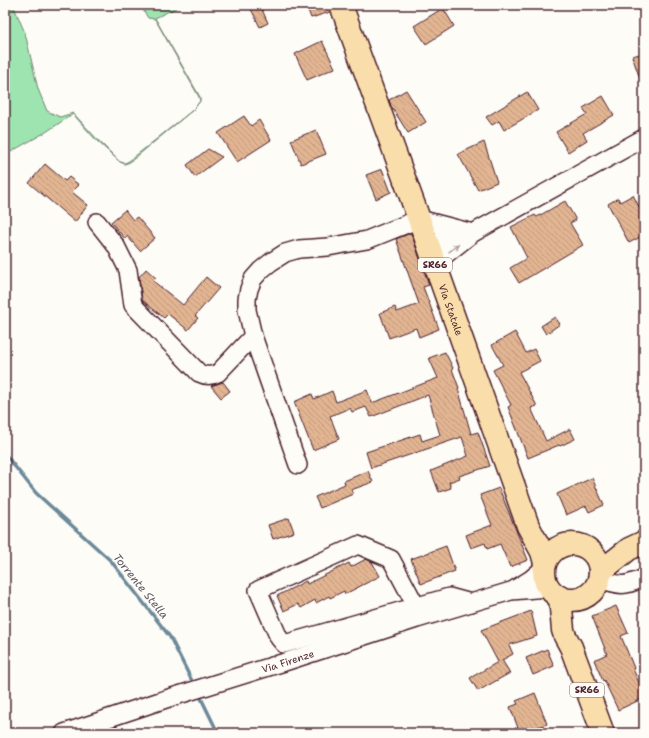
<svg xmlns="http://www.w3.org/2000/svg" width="649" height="738" font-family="'Shantell Sans',sans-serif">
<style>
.grass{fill:#9de4b1;stroke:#74826e}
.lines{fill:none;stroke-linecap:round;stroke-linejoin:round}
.stream{stroke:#6c8999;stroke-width:3.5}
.building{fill:url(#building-back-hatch);stroke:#4a1f2b}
.minor-casing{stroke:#4a1f2b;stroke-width:20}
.major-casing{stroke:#4a1f2b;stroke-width:25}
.minor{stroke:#fdfcf7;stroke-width:17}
.major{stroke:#f9deab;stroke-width:22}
.oneway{stroke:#ac999b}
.labels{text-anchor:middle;stroke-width:3;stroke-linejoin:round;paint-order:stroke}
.shield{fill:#fdfcf7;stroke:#806168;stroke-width:1}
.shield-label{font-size:9px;font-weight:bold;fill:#4a1f2b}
.street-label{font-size:10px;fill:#4a1f2b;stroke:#fdfcf7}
.water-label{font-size:11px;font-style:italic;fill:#5b5462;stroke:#fdfcf7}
</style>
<defs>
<pattern id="building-back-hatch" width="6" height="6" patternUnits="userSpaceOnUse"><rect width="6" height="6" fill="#e1b492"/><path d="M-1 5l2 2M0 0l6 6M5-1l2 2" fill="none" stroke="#c39a7e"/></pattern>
</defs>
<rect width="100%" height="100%" fill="#fdfcf7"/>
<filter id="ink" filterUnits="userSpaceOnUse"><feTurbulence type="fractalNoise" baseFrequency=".025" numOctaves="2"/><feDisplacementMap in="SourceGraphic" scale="8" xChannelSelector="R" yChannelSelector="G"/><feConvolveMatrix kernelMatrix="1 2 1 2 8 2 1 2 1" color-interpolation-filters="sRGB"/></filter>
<g filter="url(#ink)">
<polygon class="grass" points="5,5 13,5 25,33 38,89 47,111 60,117 73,113 97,139 120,162 125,163 129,161 194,109 200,101 199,97 155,19 148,18 140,5 182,5 155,18 200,97 200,101 194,109 130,162 125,164 120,162 96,140 73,114 46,132 5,155"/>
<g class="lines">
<g class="stream">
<polyline points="5,454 36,493 111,561 170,637 194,685"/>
<polyline points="199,694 218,733"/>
</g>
</g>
<g class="building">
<polygon points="249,5 260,5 268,23 260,27"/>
<polygon points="306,5 329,5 330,12 311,18"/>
<polygon points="443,8 454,26 426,44 414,26"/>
<polygon points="322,41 335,68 307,80 295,54"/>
<polygon points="644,53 644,86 643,87 632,56"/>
<polygon points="406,90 426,122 408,133 391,106 389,100"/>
<polygon points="527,92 538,110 504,130 499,121 492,125 486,117"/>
<polygon points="603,96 614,115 583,133 587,140 568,152 556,132 587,114 583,108"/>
<polygon points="244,116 251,126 259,120 271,140 237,162 218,133"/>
<polygon points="316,130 326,154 301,164 291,140"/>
<polygon points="484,142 497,182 478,190 458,154"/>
<polygon points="208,149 222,157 195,177 187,165"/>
<polygon points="45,164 65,181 69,177 79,185 72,192 88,205 75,222 29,183"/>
<polygon points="382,169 391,192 376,199 366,175"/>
<polygon points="633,195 644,216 644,235 629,243 608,204 618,198 620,202"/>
<polygon points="565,201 576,220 570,223 583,245 519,283 510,268 527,258 511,227 535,215 537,217"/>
<polygon points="125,210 133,220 137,217 155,238 140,251 127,236 125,239 111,222"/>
<polygon points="411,233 429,285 423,287 439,329 419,337 416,328 389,338 380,313 395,307 397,312 419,304 396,239"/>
<polygon points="146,269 156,278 153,281 183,305 206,277 219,288 195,316 198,318 188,330 168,314 164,318 142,300 139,277"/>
<polygon points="555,317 560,324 546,334 541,326"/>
<polygon points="515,332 526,353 534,349 540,361 519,372 537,406 531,408 546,441 570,429 575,439 560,446 559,445 528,458 508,407 511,405 493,370 503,365 492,345"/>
<polygon points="445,352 453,368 452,369 459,388 458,388 471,434 478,432 490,466 459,476 460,478 449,482 451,488 439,492 431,471 468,456 462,437 371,468 366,452 420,434 422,441 440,435 428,395 371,417 366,407 352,412 350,408 330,416 339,439 313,450 294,402 312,394 314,399 332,391 336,402 367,390 372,403 438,378 429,358"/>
<polygon points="223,382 230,391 221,398 211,386"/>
<polygon points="368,471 373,482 351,490 353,494 320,508 315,497 345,484 344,481"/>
<polygon points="592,478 604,505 589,512 586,506 566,515 557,494"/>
<polygon points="499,488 528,560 510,567 500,544 487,549 485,543 471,548 466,535 492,525 480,495"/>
<polygon points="289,518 294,532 273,539 268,525"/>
<polygon points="446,546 455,571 421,584 411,559"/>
<polygon points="366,559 372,562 380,576 345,594 344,591 330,598 329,596 316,603 315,600 301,608 298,604 284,611 277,596 306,581 307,584 349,563 351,567"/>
<polygon points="616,606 628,633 621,636 634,668 633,669 644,694 644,698 618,710 604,680 603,681 594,660 607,654 592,616"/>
<polygon points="531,611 537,636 509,645 513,654 502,660 510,673 478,691 470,678 498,662 481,630"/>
<polygon points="547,649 554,666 533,675 526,658"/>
<polygon points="535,693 547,724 520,733 510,707 518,704 516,701"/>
</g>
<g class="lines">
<defs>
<g id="minor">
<path d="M97 222 116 246 128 270 133 305 199 373C205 376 212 376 218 373L253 336"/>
<polyline points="429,247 456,229"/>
<polyline points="435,263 473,233 644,138"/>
<polyline points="298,465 253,336 247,310 247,299 249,289 253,279 261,270 271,262 285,253 299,249 328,247 367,240 419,219 473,233"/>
<path d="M599 579C621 586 623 587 644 578"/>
<polyline points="515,589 531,579 544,568"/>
<polyline points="416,606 391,559 358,545 258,590 279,638 284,644 449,597 471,603"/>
<path id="s1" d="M64 733 169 698 288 661 417 619 511 591 548 588"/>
</g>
<g id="major">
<path id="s2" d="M341 5 419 219 528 526 542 552 545 563"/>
<circle cx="572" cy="572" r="28"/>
<polyline points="600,572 629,549 644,542"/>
<polyline points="560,597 563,630 565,636 571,647 603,733"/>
</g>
</defs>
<use href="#minor" class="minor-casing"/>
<use href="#major" class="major-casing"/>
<use href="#minor" class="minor"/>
<use href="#major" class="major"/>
</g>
<defs><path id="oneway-shaft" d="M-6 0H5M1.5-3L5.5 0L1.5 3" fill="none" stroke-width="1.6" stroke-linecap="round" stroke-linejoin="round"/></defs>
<use class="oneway" href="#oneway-shaft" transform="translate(454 248) rotate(-38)"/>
</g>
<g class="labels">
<g class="shield">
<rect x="418" y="258" width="34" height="14" rx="3"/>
<rect x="570" y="683" width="34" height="14" rx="3"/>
</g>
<g class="shield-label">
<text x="435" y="268">SR66</text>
<text x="587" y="693">SR66</text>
</g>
<g class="street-label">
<text dy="4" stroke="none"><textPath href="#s2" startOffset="324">Via Statale</textPath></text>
<text dy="4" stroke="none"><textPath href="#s1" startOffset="235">Via Firenze</textPath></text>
</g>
<g class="water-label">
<text transform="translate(141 586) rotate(51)" y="4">Torrente Stella</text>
</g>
</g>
<rect width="649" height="738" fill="none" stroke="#fdfcf7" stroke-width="20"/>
<rect x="10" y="10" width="629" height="718" fill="none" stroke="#4a1f2b" stroke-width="1.5" filter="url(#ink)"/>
</svg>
